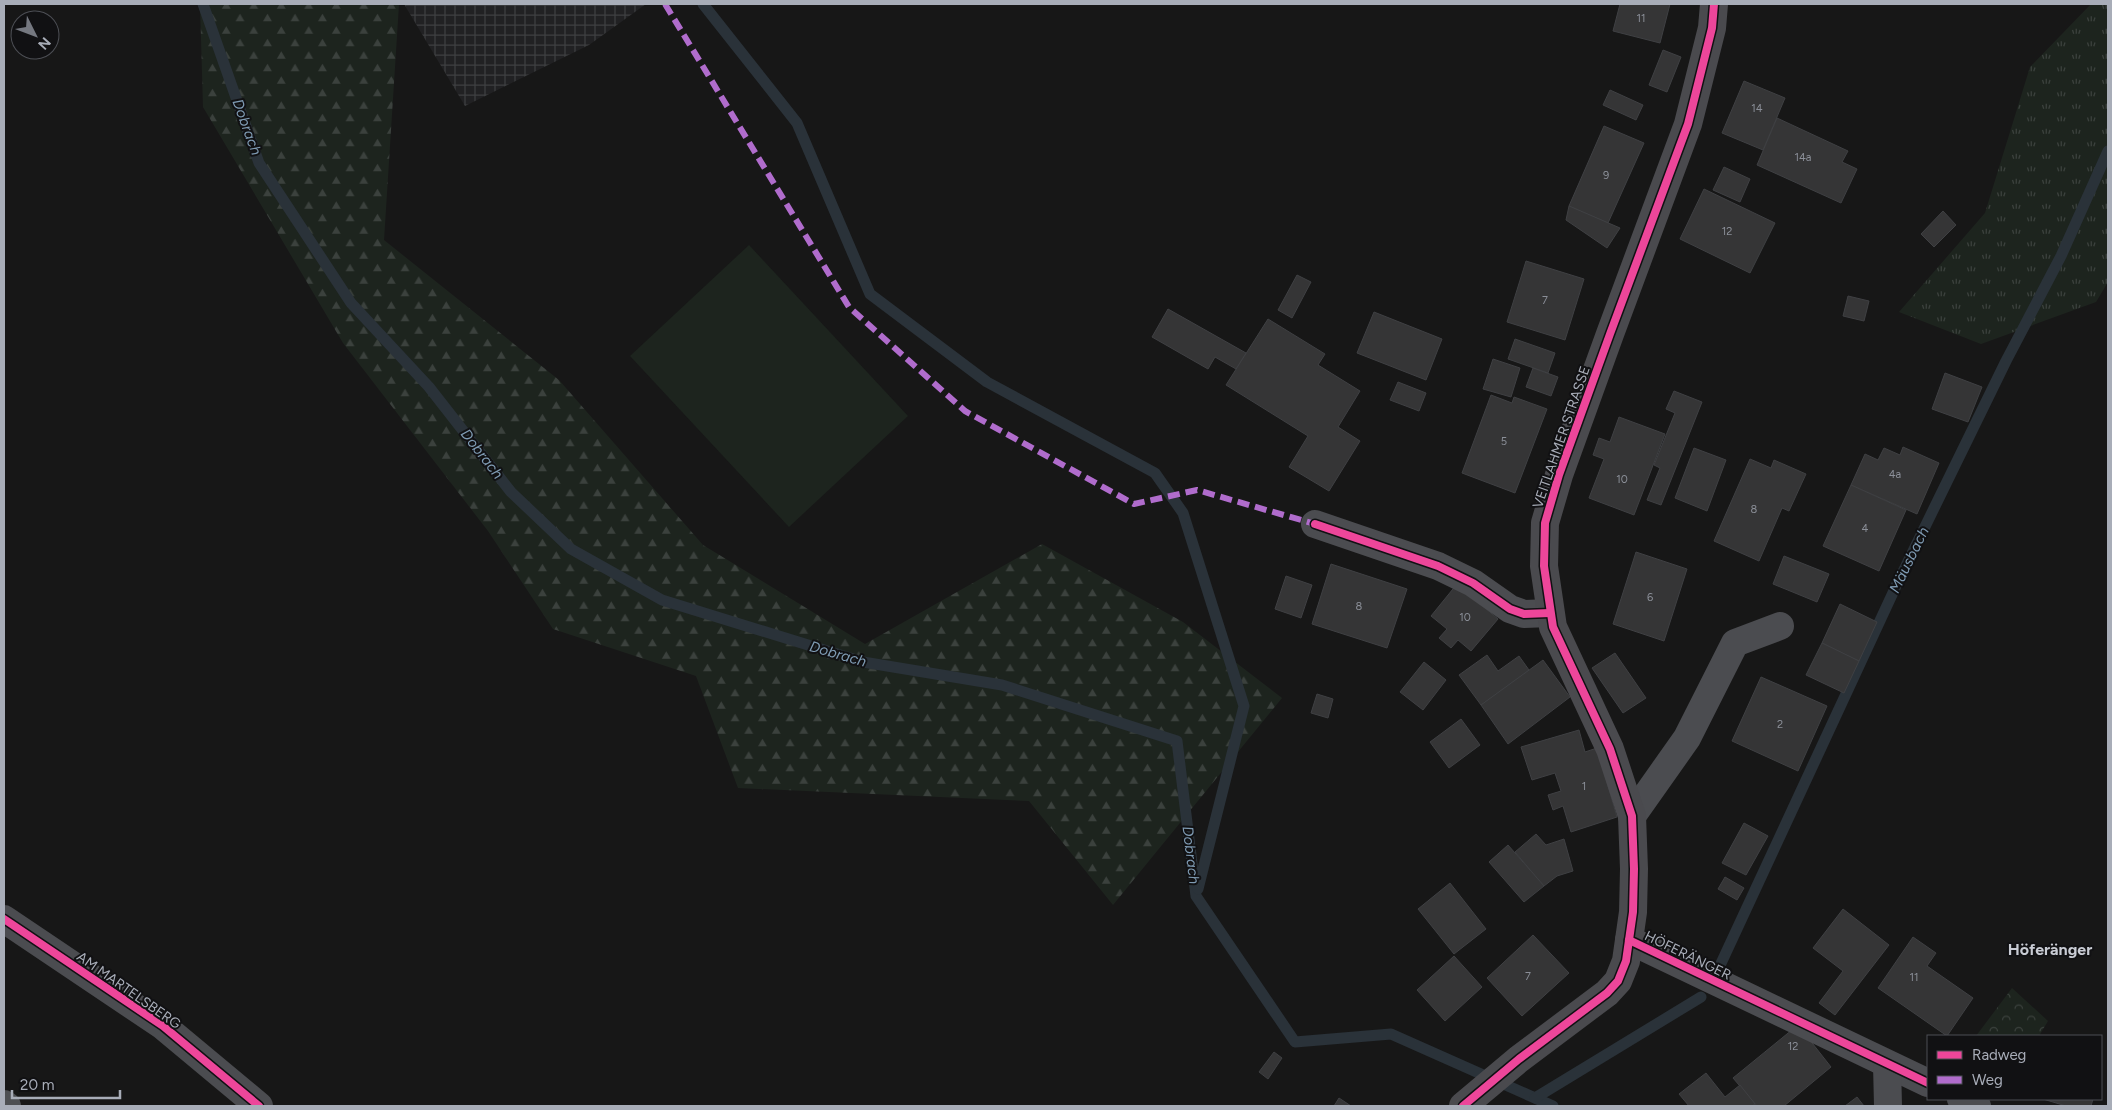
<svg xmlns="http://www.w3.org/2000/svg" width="2112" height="1110" font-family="Figtree,sans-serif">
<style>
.industrial{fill:url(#industrial-grid)}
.grass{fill:url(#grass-tufts)}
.forest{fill:url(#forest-firs)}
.park{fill:url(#park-crowns)}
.pitch{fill:#1d241e}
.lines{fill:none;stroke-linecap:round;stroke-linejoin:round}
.stream{stroke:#2a3239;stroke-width:11}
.building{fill:#353536;stroke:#3f4043}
.street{stroke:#4b4c50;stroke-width:28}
.secondary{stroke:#4a4a4e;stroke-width:28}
.primary{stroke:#4d4f52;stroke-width:28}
.quiet{stroke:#b06ccc;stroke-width:6;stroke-dasharray:12 6;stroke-linecap:butt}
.cycleway-casing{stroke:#111113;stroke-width:11}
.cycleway{stroke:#ed469a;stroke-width:8}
.labels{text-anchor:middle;stroke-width:4;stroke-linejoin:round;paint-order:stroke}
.number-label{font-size:11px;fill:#8b8f98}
.street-label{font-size:14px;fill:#a8adb8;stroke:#111113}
.water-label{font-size:15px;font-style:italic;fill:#7f9bb3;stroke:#111113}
.quarter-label{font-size:16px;font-weight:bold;fill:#c9ccd4;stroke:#111113}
</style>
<defs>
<pattern id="industrial-grid" width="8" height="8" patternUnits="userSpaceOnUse" patternTransform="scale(1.25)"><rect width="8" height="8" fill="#212123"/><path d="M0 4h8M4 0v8" fill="none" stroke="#3e3f41"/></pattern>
<pattern id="grass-tufts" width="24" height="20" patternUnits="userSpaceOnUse" patternTransform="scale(1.25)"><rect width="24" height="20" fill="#1d241e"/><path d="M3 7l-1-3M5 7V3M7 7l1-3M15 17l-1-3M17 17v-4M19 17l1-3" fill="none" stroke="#3b413d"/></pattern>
<pattern id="forest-firs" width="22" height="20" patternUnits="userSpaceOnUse" patternTransform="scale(1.25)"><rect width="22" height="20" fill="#1d241e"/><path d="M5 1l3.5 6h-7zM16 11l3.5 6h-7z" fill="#3b413d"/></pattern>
<pattern id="park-crowns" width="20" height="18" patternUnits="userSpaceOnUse" patternTransform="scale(1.25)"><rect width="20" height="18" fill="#1d241e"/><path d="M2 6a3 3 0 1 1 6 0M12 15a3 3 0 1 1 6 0" fill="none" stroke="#3b413d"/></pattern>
</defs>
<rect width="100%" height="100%" fill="#171717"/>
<polygon class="industrial" points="404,4 646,4 589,45 465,106"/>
<polygon class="grass" points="2091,4 2108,4 2108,282 2096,302 1981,344 1899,312 1985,213 2030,67"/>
<polygon class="forest" points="200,4 399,4 384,240 559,380 703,545 865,644 1042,544 1183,622 1282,698 1113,905 1029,801 738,788 696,676 553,629 488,531 343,343 203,107"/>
<polygon class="park" points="2012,988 2048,1021 2039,1036 1976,1036"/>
<polygon class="pitch" points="749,245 908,416 789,527 630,356"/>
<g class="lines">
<g class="stream">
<polyline points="203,4 259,163 351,303 429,387 511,492 571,549 662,600 863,662 1002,685 1177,741 1196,896 1295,1042 1391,1034 1553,1106"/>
<polyline points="703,4 797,123 870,294 987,382 1155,473 1183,513 1244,706 1198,889"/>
<polyline points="1717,972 1897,584 2006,361 2061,256 2108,151"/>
<polyline points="1535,1098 1701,997"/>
</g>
</g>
<g class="building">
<polygon points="1620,4 1670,4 1660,43 1613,31"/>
<polygon points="1663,50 1681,57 1667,92 1649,85"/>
<polygon points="1744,81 1785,98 1763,150 1722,133"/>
<polygon points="1610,90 1643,105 1636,120 1603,105"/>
<polygon points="1777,118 1848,151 1842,162 1857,169 1841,203 1757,165"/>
<polygon points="1604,126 1644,143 1608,223 1569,206"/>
<polygon points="1724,167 1750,179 1740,202 1713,190"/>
<polygon points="1704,189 1775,223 1750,273 1680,239"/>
<polygon points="1569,206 1620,228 1607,248 1566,220"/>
<polygon points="1943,211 1956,225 1934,247 1921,234"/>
<polygon points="1526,261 1584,279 1565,340 1507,322"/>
<polygon points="1297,275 1311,282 1292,318 1278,310"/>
<polygon points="1848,296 1869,301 1864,321 1843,316"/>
<polygon points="1168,309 1246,353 1236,369 1215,357 1208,369 1152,337"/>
<polygon points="1374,312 1442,339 1426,380 1357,353"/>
<polygon points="1268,319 1325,354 1318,365 1360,391 1338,427 1360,441 1329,491 1289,467 1308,436 1226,385"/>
<polygon points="1515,339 1555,353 1548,373 1508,359"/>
<polygon points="1493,359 1520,368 1511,397 1483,389"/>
<polygon points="1533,368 1558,377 1551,396 1526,387"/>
<polygon points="1945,373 1982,387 1968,422 1932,409"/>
<polygon points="1398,382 1426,393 1419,411 1390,400"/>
<polygon points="1674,391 1702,402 1661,505 1647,500 1660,468 1654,465 1675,413 1666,409"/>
<polygon points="1491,395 1512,403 1514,397 1547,409 1515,493 1462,473"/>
<polygon points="1619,417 1665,434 1634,515 1589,498 1604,459 1593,455 1599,438 1610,442"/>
<polygon points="1903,447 1939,463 1917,514 1851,485 1865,454 1878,460 1884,448 1900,455"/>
<polygon points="1694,448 1726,460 1707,511 1675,498"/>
<polygon points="1750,459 1771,468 1774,460 1806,474 1789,511 1782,508 1759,561 1714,541"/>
<polygon points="1851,485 1906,510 1879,571 1823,546"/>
<polygon points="1636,552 1687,569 1664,641 1613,624"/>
<polygon points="1784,556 1829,574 1817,602 1773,584"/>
<polygon points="1331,564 1407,589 1387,648 1312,624"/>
<polygon points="1286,576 1312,585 1301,618 1275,609"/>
<polygon points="1457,584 1498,619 1471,651 1458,640 1451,648 1439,638 1447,629 1431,616"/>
<polygon points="1840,604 1877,622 1859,661 1822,643"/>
<polygon points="1822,643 1859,661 1844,693 1806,675"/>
<polygon points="1615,653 1646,698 1623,713 1592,668"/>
<polygon points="1487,655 1498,671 1519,656 1529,670 1481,705 1459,675"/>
<polygon points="1543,660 1570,697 1508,744 1481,705"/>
<polygon points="1424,662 1446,680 1423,710 1400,692"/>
<polygon points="1761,677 1827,706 1798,771 1732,741"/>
<polygon points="1317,694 1333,699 1328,718 1311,713"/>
<polygon points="1461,719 1480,745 1449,768 1430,742"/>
<polygon points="1579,730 1585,752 1597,748 1617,817 1571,832 1563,806 1553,810 1548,795 1561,791 1555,773 1532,780 1521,747"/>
<polygon points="1744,823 1768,836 1746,875 1722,863"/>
<polygon points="1536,834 1546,845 1564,839 1573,871 1557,876 1544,886 1515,852"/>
<polygon points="1508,845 1544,886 1524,902 1489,862"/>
<polygon points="1725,877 1744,888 1737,900 1718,889"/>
<polygon points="1450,883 1486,929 1454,954 1418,909"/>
<polygon points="1843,909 1889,945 1835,1015 1819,1003 1843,971 1813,948"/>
<polygon points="1533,935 1569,973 1522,1016 1487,978"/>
<polygon points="1913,937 1936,953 1927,966 1973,998 1947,1036 1878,988"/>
<polygon points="1454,956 1482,987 1445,1021 1417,990"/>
<polygon points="1798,1025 1831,1067 1784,1106 1757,1106 1733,1078"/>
<polygon points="1274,1052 1282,1058 1268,1079 1259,1072"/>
<polygon points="1706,1073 1725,1097 1740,1085 1755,1104 1752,1106 1689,1106 1679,1094"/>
<polygon points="1857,1097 1864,1106 1845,1106"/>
<polygon points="1339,1098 1351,1106 1334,1106"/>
<polygon points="2043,1099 2093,1099 2091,1106 2066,1106"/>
</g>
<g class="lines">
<g class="street">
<polyline points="1315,524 1438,566 1473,583 1510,609 1524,614 1550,613"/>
<polyline points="1632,816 1687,738 1735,643 1780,626"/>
<polyline points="4,919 163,1026 259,1106"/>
<polyline points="1629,940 1928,1083"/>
<polyline points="1887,1064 1888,1106"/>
<polyline points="1961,1099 1977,1106"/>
</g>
<polyline class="secondary" points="1463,1106 1519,1059 1607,993 1618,981 1626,961 1633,912 1634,869 1632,816 1610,749 1553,627 1544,566 1545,523 1559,475 1610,334 1688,124 1712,28 1714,4"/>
<polyline class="primary" points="4,1104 7,1106"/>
<polyline class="quiet" points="665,4 849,307 965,411 1134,504 1197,490 1315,524"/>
<defs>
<g id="cycleway">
<polyline points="1315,524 1438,566 1473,583 1510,609 1524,614 1550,613"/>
<polyline points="4,919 163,1026 259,1106"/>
<polyline points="1629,940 1928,1083"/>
<polyline points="1463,1106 1519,1059 1607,993 1618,981 1626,961 1633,912 1634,869 1632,816 1610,749 1553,627 1544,566 1545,523 1559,475 1610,334 1688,124 1712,28 1714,4"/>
</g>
</defs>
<use href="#cycleway" class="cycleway-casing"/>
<use href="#cycleway" class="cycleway"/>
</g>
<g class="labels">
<g class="number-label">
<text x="1641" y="22">11</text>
<text x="1757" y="112">14</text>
<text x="1803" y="161">14a</text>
<text x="1606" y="179">9</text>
<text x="1727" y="235">12</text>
<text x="1545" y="304">7</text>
<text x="1504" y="445">5</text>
<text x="1895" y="478">4a</text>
<text x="1622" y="483">10</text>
<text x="1754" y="513">8</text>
<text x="1865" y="532">4</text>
<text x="1650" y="601">6</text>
<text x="1359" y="610">8</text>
<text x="1465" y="621">10</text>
<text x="1780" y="728">2</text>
<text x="1584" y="790">1</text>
<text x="1528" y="980">7</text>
<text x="1914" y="981">11</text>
<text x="1793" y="1050">12</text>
</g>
<g class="street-label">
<text transform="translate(1561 437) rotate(-71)" y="5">VEITLAHMER STRASSE</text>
<text transform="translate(1688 955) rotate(26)" y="5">HÖFERÄNGER</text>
<text transform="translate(129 990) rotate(35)" y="5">AM MARTELSBERG</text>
</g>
<g class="water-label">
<text transform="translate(247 127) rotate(70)" y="5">Dobrach</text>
<text transform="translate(482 454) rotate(52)" y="5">Dobrach</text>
<text transform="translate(1909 560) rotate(-64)" y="5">Mäusbach</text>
<text transform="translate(838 654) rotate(16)" y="5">Dobrach</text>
<text transform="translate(1191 855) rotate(83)" y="5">Dobrach</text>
</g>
<g class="quarter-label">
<text x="2050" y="955">Höferänger</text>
</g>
</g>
<rect width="2112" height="1110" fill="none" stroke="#a8adb8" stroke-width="10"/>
<rect x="1927" y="1035" width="175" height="65" fill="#111113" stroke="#4d4f55"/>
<rect x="1937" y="1051" width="25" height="8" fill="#ed469a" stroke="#4d4f55"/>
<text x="1972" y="1060" font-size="15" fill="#a8adb8">Radweg</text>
<rect x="1937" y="1076" width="25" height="8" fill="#b06ccc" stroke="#4d4f55"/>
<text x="1972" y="1085" font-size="15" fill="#a8adb8">Weg</text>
<g transform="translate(35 35) rotate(132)"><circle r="24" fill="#111113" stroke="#4d4f55"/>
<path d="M0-4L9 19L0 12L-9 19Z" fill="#757880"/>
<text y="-8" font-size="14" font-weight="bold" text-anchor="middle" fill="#a8adb8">N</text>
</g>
<path d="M12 1090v8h108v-8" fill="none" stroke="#a8adb8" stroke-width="2.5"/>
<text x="20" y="1090" font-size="15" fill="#a8adb8" stroke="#111113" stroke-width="4" paint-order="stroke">20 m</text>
</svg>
